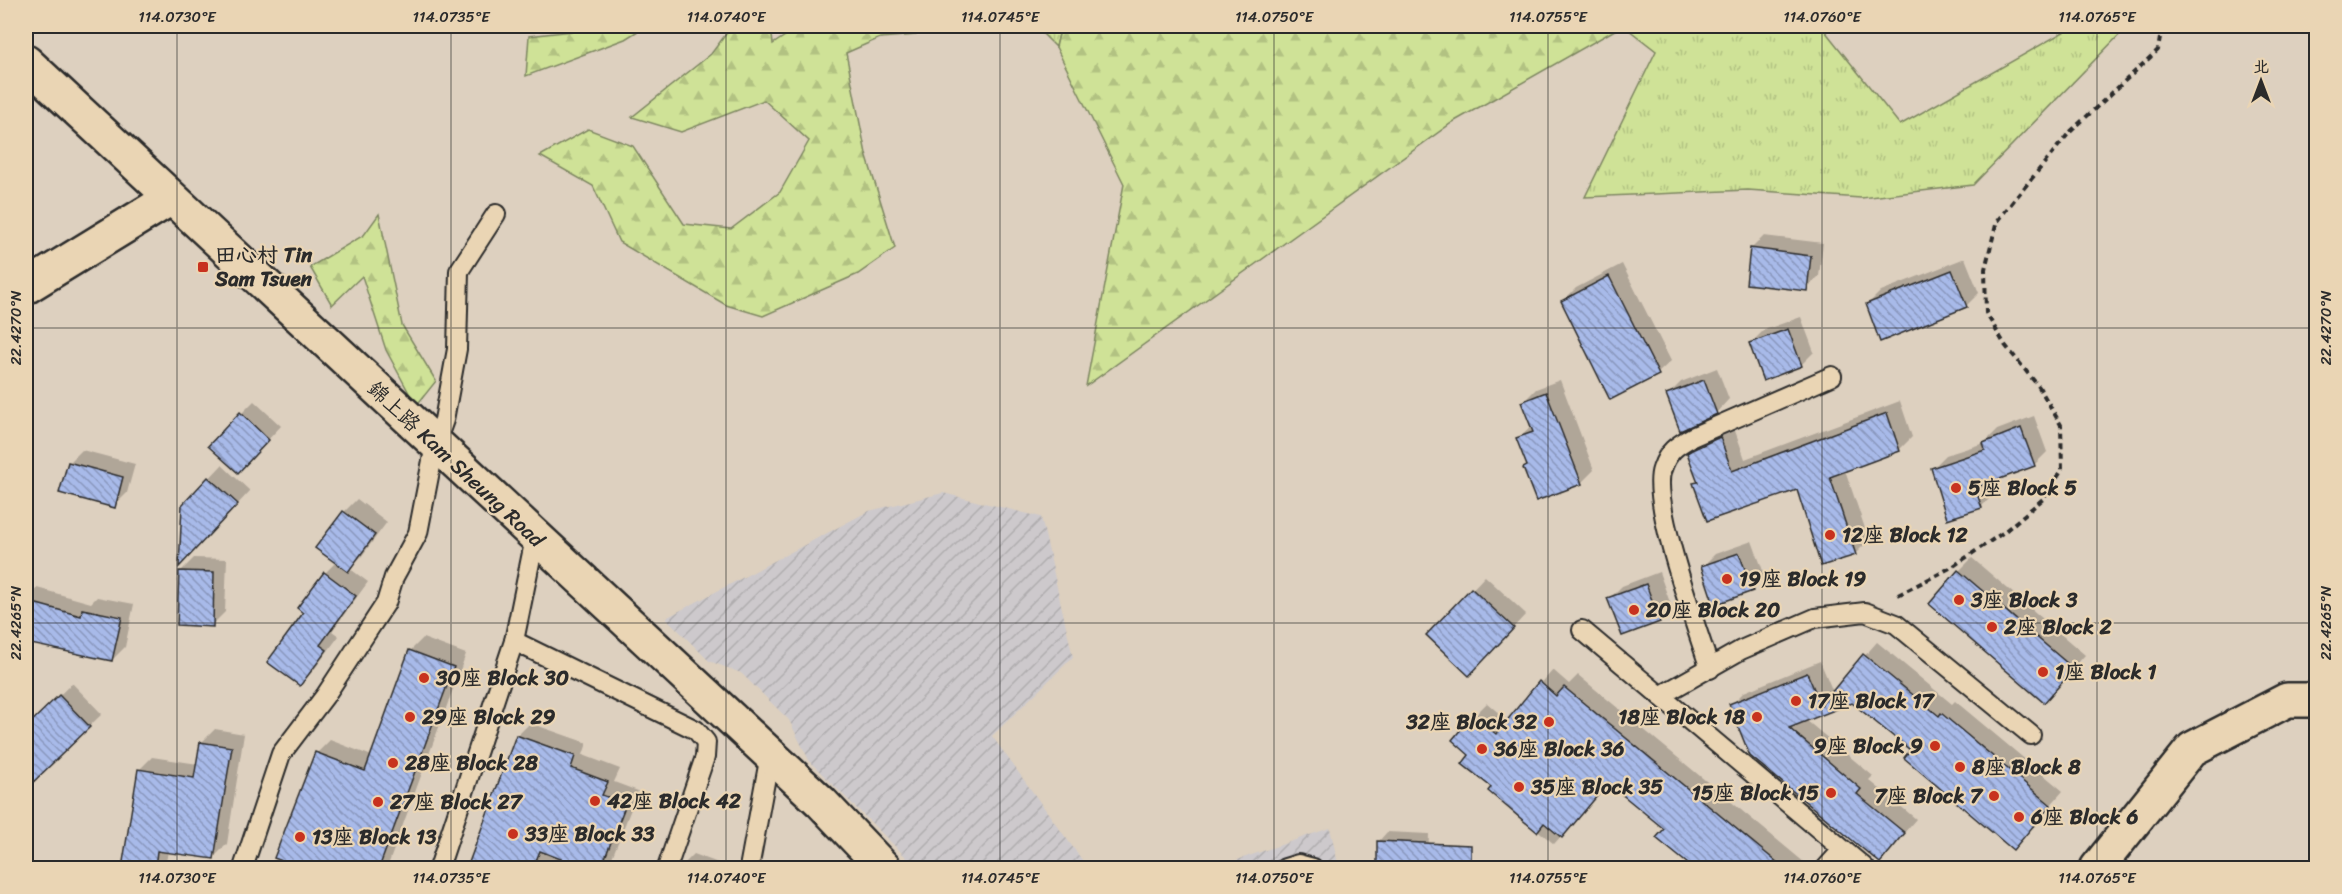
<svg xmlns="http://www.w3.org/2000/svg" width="2342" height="894" font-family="Sriracha,'LXGW WenKai TC',sans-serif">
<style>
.industrial{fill:url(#industrial-furrows)}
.grass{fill:url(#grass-tufts);stroke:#7d8661;stroke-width:1.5}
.forest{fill:url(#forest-firs);stroke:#7d8661;stroke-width:1.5}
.shadow{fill:#0003}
.building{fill:url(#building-back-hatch);stroke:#2b2b2b;stroke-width:1.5}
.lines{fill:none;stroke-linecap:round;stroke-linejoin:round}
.lane-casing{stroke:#2b2b2b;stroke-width:22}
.street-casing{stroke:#2b2b2b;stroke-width:38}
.secondary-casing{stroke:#2b2b2b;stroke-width:38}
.path{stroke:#2b2b2b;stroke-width:4;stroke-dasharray:6 4.5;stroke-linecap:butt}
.lane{stroke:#ead5b4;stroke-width:18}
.street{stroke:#ead5b4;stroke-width:33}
.secondary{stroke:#ead5b4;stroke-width:33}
.ticks{fill:none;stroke:#2b2b2b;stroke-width:1.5;stroke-opacity:0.45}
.poi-dot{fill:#c8321e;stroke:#ead5b4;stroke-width:2}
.labels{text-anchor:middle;stroke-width:4.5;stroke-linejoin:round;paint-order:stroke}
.poi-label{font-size:21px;font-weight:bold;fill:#2b2b2b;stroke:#ead5b4;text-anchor:start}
.street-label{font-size:21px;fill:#2b2b2b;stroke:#ead5b4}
.neatline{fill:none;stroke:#2b2b2b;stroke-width:2}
.ticks-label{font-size:15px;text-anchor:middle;fill:#2b2b2b}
</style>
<defs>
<pattern id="industrial-furrows" width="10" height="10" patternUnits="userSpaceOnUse" patternTransform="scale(1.5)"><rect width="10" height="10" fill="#cdc9cc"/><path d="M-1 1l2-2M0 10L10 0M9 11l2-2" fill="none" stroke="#b0adaf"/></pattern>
<pattern id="grass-tufts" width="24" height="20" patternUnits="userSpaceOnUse" patternTransform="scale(1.5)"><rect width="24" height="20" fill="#cfe297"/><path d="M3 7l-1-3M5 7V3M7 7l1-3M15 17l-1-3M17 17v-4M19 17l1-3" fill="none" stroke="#b2c282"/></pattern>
<pattern id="forest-firs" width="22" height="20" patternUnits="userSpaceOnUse" patternTransform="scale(1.5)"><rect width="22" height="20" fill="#cfe297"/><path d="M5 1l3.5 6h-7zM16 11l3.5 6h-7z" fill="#b2c282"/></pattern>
<pattern id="building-back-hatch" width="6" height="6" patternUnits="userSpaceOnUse" patternTransform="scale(1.5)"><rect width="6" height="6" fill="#a8bae9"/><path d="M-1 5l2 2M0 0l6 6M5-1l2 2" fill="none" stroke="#8997bd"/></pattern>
</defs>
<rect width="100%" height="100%" fill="#ddd0bf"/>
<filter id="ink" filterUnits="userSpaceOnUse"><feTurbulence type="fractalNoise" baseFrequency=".0167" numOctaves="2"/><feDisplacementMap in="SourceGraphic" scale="12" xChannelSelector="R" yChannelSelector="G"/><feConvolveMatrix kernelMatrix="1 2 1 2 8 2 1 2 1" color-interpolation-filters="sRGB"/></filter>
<g filter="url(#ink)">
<g class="industrial">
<polygon points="943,493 1041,517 1073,657 992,736 1088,868 917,868 810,762 789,720 741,673 709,661 666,618 869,511"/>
<polygon points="1330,828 1339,868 1214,868"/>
</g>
<g class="grass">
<polygon points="1035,26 1061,26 1056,47"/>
<polygon points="1624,26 1821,26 1900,125 2074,26 2114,26 2122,32 1973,185 1861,198 1748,190 1585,197 1656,51"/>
</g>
<g class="forest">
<polygon points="576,26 646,26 625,39 526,76 529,36 581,30"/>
<polygon points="732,26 771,26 773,44 800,26 916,26 916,35 880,38 846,53 866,154 895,248 858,274 763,316 726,305 619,242 593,186 540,156 588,129 633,146 684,224 731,229 780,192 809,141 764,100 681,132 632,117 711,54"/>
<polygon points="1061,26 1622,26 1453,122 1086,386 1124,184 1056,47"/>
<polygon points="379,214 402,325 436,381 416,406 386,350 362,276 332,305 310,267 364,235"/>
</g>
<g class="shadow">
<polygon points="1764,236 1823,243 1819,276 1806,289 1751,249"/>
<polygon points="1965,258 1979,293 1966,306 1868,304 1881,291"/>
<polygon points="1622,264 1671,361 1658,373 1563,301 1576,288"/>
<polygon points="1801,317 1814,352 1801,365 1751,343 1764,330"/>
<polygon points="1717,368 1729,399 1716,413 1668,395 1681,382"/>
<polygon points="1560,380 1594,470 1581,483 1525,468 1528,465 1518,438 1532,425 1523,402 1536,389"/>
<polygon points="254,401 281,426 251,458 241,414"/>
<polygon points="1900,401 1912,437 1899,450 1845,470 1869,540 1856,553 1822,564 1798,488 1695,484 1699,480 1689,453 1702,440 1733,425 1745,459"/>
<polygon points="2034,416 2047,452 2034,465 1990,481 1994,494 1981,507 1933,468 1946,455 1984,443 1997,430"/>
<polygon points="82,450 135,464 127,493 114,506 69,463"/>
<polygon points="222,465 250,491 192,553 183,506"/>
<polygon points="357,499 387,522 361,557 349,568 368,582 332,631 339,636 313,671 300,684 305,612 299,608 325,573 337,561 344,512"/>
<polygon points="1752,541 1765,576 1752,589 1702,567 1715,554"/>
<polygon points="194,558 227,559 225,612 212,625 181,571"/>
<polygon points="1972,558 2085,655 2044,701 1959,571"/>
<polygon points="1659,572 1672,608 1659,621 1609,599 1622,586"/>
<polygon points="1485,576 1526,614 1482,661 1429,635"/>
<polygon points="37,588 91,603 97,597 134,604 125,647 112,660 26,641 26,600"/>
<polygon points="423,638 466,654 387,868 306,868 276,857 317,753 330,740 372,756 410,651"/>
<polygon points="1877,642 1952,704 1955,701 2063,791 2013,848 1912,750 1852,701 1806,720 1873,776 1869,780 1916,819 1880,861 1731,705 1744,692 1820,661 1833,692"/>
<polygon points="1553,670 1569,684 1578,675 1811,868 1695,868 1658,838 1666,829 1610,782 1554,844 1490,790 1493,787 1471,755 1474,716 1487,703 1508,721"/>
<polygon points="72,683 102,714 32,781 26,774 26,728"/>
<polygon points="530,723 587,743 583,755 620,769 614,782 638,791 608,868 468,868 517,736"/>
<polygon points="215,729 244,734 227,844 214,857 168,851 165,868 124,868 139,770 152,757 198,764 202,742"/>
<polygon points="1387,832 1429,834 1428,862 1542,861 1535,868 1378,868 1379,841"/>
<polygon points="694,854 721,864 719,868 680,868"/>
</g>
<g class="building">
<polygon points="1750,248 1811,256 1807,291 1746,284"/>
<polygon points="1952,270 1967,307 1880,342 1866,304"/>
<polygon points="1609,276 1659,375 1610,400 1561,301"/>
<polygon points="1788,329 1802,366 1763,381 1749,343"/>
<polygon points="1704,380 1717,414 1680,431 1666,394"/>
<polygon points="1546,392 1582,484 1536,501 1523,468 1527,466 1516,438 1533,432 1521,402"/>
<polygon points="240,412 269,440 238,473 208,446"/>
<polygon points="1887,413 1900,451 1830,477 1856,555 1821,566 1797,490 1707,521 1693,483 1698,482 1687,453 1692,450 1720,437 1732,471"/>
<polygon points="2021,428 2035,466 1975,488 1982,508 1947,519 1931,468 1985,450 1983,443"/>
<polygon points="68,462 123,477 115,508 59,493"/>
<polygon points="208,477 238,504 179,567 182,505"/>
<polygon points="343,511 375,535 348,572 315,548"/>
<polygon points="1739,553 1753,591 1714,605 1701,566"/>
<polygon points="1958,570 2074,669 2044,703 1929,604"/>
<polygon points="179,571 214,572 213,627 177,625"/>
<polygon points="324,572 356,596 320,645 327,650 300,686 267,662 303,613 297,608"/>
<polygon points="1646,584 1660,622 1622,636 1607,598"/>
<polygon points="1471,588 1514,628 1469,676 1426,635"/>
<polygon points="26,601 81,616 82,609 122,617 112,661 26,643"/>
<polygon points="409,650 454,667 379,868 301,868 274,858 315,752 365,771"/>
<polygon points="1863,654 1939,716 1941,713 2051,805 2013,850 1904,758 1910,750 1852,703 1789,728 1861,789 1857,794 1905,833 1880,863 1750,756 1729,704 1807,673 1821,705"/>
<polygon points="1539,681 1556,696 1564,687 1784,868 1693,868 1656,838 1664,829 1608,783 1562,838 1544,823 1537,832 1488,791 1491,787 1462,764 1469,755 1452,740 1473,715 1496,734"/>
<polygon points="59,695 90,727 26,789 26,727"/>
<polygon points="516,735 575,756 571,768 608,782 602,795 626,804 601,868 584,868 540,851 533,868 467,868"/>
<polygon points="200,742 232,747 214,859 157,851 155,868 122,868 138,769 194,778"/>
<polygon points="1377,841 1471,845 1471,868 1377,868"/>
</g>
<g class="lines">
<defs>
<g id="lane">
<polyline points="1582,630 1865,868"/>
<polyline points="514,641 696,730 706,742 705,757 667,868"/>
<path d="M1710 669C1698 631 1650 501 1662 469 1668 451 1676 446 1692 437L1832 376"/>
<polyline points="1660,696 1741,650 1815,618 1865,612 1896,624 2031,735"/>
<polyline points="243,868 281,754 325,696 386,603 394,577 418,533 435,445 444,420 457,349 459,271 496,214"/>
<polyline points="439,868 514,641 535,538"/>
<polyline points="749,868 770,755"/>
<polyline points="1285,868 1298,864 1313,868"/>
<polyline points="1826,868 1842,850"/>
</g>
<g id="street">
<polyline points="26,287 171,198"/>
<polyline points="2097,868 2192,749 2287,700 2316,700"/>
</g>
<polyline id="secondary" points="26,62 821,802 884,868"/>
</defs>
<use href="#lane" class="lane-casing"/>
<use href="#street" class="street-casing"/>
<use href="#secondary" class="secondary-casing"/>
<polyline class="path" points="1898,595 1952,567 2004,532 2043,499 2062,470 2061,425 2039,387 2005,345 1986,313 1985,269 1997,221 2069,133 2158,50 2162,26"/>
<use href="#lane" class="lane"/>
<use href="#street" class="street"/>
<use href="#secondary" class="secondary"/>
</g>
</g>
<path class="ticks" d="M177 26V868M451 26V868M726 26V868M1000 26V868M1274 26V868M1548 26V868M1822 26V868M2097 26V868M26 33H2316M26 328H2316M26 623H2316"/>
<g class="poi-dot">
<rect x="197" y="261" width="12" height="12" rx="3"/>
<circle cx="1956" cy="488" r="6"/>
<circle cx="1830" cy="535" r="6"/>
<circle cx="1727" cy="579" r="6"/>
<circle cx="1959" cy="600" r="6"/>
<circle cx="1634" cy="610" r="6"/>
<circle cx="1992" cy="627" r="6"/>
<circle cx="2043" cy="672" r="6"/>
<circle cx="424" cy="678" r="6"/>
<circle cx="1796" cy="701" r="6"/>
<circle cx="410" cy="717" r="6"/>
<circle cx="1757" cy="717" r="6"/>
<circle cx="1549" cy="722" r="6"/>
<circle cx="1935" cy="746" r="6"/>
<circle cx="1482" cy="749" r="6"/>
<circle cx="393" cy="763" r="6"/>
<circle cx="1960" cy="767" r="6"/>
<circle cx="1519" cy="787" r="6"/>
<circle cx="1831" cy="793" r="6"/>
<circle cx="1994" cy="796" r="6"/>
<circle cx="595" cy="801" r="6"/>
<circle cx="378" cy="802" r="6"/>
<circle cx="2019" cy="817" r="6"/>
<circle cx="513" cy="834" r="6"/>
<circle cx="300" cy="837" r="6"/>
</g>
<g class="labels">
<g class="poi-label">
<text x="215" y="262">田心村 Tin<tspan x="215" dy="24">Sam Tsuen</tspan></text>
<text x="1968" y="495">5座 Block 5</text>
<text x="1842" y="542">12座 Block 12</text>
<text x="1739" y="586">19座 Block 19</text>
<text x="1971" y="607">3座 Block 3</text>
<text x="1646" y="617">20座 Block 20</text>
<text x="2004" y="634">2座 Block 2</text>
<text x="2055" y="679">1座 Block 1</text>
<text x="436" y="685">30座 Block 30</text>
<text x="1808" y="708">17座 Block 17</text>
<text x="422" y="724">29座 Block 29</text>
<text x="1745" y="724" text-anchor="end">18座 Block 18</text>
<text x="1537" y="729" text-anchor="end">32座 Block 32</text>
<text x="1923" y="753" text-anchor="end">9座 Block 9</text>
<text x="1494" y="756">36座 Block 36</text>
<text x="405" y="770">28座 Block 28</text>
<text x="1972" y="774">8座 Block 8</text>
<text x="1531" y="794">35座 Block 35</text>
<text x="1819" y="800" text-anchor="end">15座 Block 15</text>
<text x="1982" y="803" text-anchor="end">7座 Block 7</text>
<text x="607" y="808">42座 Block 42</text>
<text x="390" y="809">27座 Block 27</text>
<text x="2031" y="824">6座 Block 6</text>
<text x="525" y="841">33座 Block 33</text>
<text x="312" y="844">13座 Block 13</text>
</g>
<g class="street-label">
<text transform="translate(456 464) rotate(43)" y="7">錦上路 Kam Sheung Road</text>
</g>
</g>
<rect width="2342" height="894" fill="none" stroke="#ead5b4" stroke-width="66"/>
<g transform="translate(2261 81)" stroke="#ead5b4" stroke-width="4.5" paint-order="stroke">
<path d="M0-4.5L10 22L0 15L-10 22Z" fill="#2b2b2b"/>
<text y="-9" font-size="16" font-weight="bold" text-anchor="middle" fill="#2b2b2b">北</text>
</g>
<rect x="33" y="33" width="2276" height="828" class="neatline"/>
<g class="ticks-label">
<text x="177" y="22">114.0730°E</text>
<text x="451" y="22">114.0735°E</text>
<text x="726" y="22">114.0740°E</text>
<text x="1000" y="22">114.0745°E</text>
<text x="1274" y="22">114.0750°E</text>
<text x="1548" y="22">114.0755°E</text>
<text x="1822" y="22">114.0760°E</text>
<text x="2097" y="22">114.0765°E</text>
<text transform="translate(16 328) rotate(-90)" y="5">22.4270°N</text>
<text transform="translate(2326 328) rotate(-90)" y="5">22.4270°N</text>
<text transform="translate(16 623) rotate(-90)" y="5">22.4265°N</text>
<text transform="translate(2326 623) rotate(-90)" y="5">22.4265°N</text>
<text x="177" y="883">114.0730°E</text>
<text x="451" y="883">114.0735°E</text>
<text x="726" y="883">114.0740°E</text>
<text x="1000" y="883">114.0745°E</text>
<text x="1274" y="883">114.0750°E</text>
<text x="1548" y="883">114.0755°E</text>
<text x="1822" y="883">114.0760°E</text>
<text x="2097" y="883">114.0765°E</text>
</g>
</svg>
